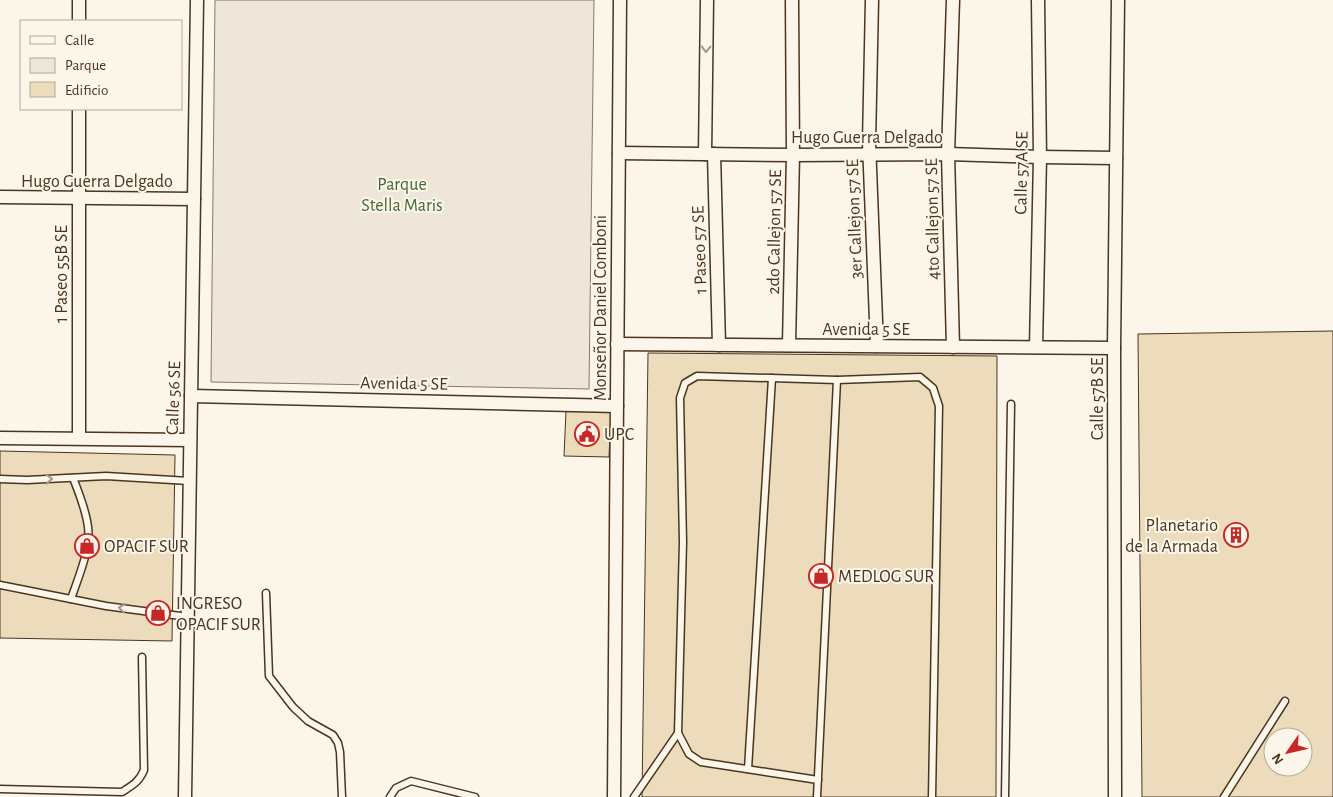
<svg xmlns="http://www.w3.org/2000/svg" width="1333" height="797" font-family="'Alegreya Sans',sans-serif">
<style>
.green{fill:#ede6d9;stroke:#887966}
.building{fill:#ecdcbc;stroke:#4a3520;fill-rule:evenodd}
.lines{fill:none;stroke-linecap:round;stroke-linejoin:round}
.lane-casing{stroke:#4a3520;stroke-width:9}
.street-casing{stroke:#4a3520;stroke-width:15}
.lane{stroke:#fbf6e9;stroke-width:6}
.street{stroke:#fbf6e9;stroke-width:12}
.oneway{stroke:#a29684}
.labels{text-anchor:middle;stroke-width:4;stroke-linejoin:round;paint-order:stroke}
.street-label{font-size:18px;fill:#4a3520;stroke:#fbf6e9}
.park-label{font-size:18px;fill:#436837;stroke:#fbf6e9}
.poi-label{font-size:18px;fill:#4a3520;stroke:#fbf6e9;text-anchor:start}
</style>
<rect width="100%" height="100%" fill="#fbf6e9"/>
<polygon class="green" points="215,0 594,0 589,389 211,382"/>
<g class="building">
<path d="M1333 331V797H1142L1138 334ZM1273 737H1303V767H1273Z"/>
<polygon points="648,353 997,356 996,797 642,797"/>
<polygon points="566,411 611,412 609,457 564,456"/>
<polygon points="0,451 175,455 172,641 0,638"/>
</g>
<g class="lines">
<defs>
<g id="lane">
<polyline points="0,479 27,480 106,476 189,481"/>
<polyline points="0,585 106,606 188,617"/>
<polyline points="266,593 269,676 293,707 308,721 333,735 338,743 340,752 342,797"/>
<path d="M71 599C78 578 91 549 88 527 86 510 79 493 73 478"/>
<polyline points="748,769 772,378"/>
<polyline points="818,780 701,762 689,754 678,733 683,542 680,398 685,383 697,376 837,380 920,377 933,388 939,406 932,797"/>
<path d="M0 789 122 792C133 785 139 782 144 770L142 657"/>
<polyline points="390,797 396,788 411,781 475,797"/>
<polyline points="634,797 678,733"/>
<polyline points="817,797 837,380"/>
<polyline points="1005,797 1011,404"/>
<polyline points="1224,797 1285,701"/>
</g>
<g id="street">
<polyline points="872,0 869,143 877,346"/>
<polyline points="79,21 79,0"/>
<polyline points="619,153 793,155 948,154 1040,157 1116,158"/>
<polyline points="705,154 707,0"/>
<polyline points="714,154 719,345"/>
<polyline points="0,197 194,199"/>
<polyline points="617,344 1114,348"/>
<polyline points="789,345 793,155 792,0"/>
<polyline points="953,347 948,154 953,0"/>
<polyline points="1036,347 1040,157 1038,0"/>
<polyline points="191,396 617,406"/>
<polyline points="0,438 190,440"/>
<polyline points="79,438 79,109"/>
<polyline points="185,797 197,0"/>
<polyline points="614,797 620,0"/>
<polyline points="1115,797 1114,348 1118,0"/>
</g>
</defs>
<use href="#lane" class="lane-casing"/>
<use href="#street" class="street-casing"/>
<use href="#lane" class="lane"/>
<use href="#street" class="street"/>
</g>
<defs><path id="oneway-chevron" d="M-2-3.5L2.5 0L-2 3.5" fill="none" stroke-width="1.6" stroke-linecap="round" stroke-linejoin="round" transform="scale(1.25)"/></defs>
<g class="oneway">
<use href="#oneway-chevron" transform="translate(706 49) rotate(91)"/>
<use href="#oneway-chevron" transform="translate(49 479) rotate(-3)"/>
<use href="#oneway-chevron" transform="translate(122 608) rotate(-173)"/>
</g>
<defs>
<symbol id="civic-ring" viewBox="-11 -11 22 22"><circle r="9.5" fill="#fbf6e9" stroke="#c62828" stroke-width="1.5"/><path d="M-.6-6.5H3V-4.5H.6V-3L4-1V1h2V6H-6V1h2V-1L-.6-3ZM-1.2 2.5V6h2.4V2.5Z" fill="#c62828"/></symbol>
<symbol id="building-ring" viewBox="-11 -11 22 22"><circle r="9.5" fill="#fbf6e9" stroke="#c62828" stroke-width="1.5"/><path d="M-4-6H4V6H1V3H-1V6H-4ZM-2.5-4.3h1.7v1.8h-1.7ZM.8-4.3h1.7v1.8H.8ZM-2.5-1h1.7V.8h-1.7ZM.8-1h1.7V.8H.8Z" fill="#c62828"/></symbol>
<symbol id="shop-ring" viewBox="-11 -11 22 22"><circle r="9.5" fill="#fbf6e9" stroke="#c62828" stroke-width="1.5"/><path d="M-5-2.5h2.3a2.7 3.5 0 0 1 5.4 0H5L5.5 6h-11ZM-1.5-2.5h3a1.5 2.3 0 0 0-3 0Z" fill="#c62828"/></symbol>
</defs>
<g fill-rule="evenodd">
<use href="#civic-ring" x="573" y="420" width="28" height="28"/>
<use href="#building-ring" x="1222" y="521" width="28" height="28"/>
<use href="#shop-ring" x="73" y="532" width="28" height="28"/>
<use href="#shop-ring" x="807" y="562" width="28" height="28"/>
<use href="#shop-ring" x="144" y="599" width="28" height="28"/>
</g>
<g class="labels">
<g class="street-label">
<text x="867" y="143">Hugo Guerra Delgado</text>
<text transform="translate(1021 173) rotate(-89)" y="6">Calle 57A SE</text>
<text x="97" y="187">Hugo Guerra Delgado</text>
<text transform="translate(854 219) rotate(-92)" y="6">3er Callejon 57 SE</text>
<text transform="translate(932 219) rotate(-91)" y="6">4to Callejon 57 SE</text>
<text transform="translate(774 232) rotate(-89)" y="6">2do Callejon 57 SE</text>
<text transform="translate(699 250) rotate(-92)" y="6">1 Paseo 57 SE</text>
<text transform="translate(61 274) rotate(-90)" y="6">1 Paseo 55B SE</text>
<text transform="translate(600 308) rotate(-90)" y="6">Monseñor Daniel Comboni</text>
<text x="866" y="335">Avenida 5 SE</text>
<text transform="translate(404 383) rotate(1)" y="6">Avenida 5 SE</text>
<text transform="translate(173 398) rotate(-88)" y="6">Calle 56 SE</text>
<text transform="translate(1097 399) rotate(-90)" y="6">Calle 57B SE</text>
</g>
<g class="park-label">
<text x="402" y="190">Parque<tspan x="402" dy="21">Stella Maris</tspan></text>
</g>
<g class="poi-label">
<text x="604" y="440">UPC</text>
<text x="1218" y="531" text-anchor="end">Planetario<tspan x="1218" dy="21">de la Armada</tspan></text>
<text x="104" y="552">OPACIF SUR</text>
<text x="838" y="582">MEDLOG SUR</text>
<text x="176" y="609">INGRESO<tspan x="176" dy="21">OPACIF SUR</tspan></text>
</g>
</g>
<rect x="20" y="20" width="162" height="90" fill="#fbf6e9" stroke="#b4a999"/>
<rect x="30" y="36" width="25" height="8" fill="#fbf6e9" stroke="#b4a999"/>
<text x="65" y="45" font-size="15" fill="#4a3520">Calle</text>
<rect x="30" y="58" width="25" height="15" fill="#ede6d9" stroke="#b4a999"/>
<text x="65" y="70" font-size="15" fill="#4a3520">Parque</text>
<rect x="30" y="82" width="25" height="15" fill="#ecdcbc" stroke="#b4a999"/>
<text x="65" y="95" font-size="15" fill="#4a3520">Edificio</text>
<g transform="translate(1288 752) rotate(236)"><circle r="24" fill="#fbf6e9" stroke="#b4a999"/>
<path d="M0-4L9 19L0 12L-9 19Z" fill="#c62828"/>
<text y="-8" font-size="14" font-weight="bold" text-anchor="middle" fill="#4a3520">N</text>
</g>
</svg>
